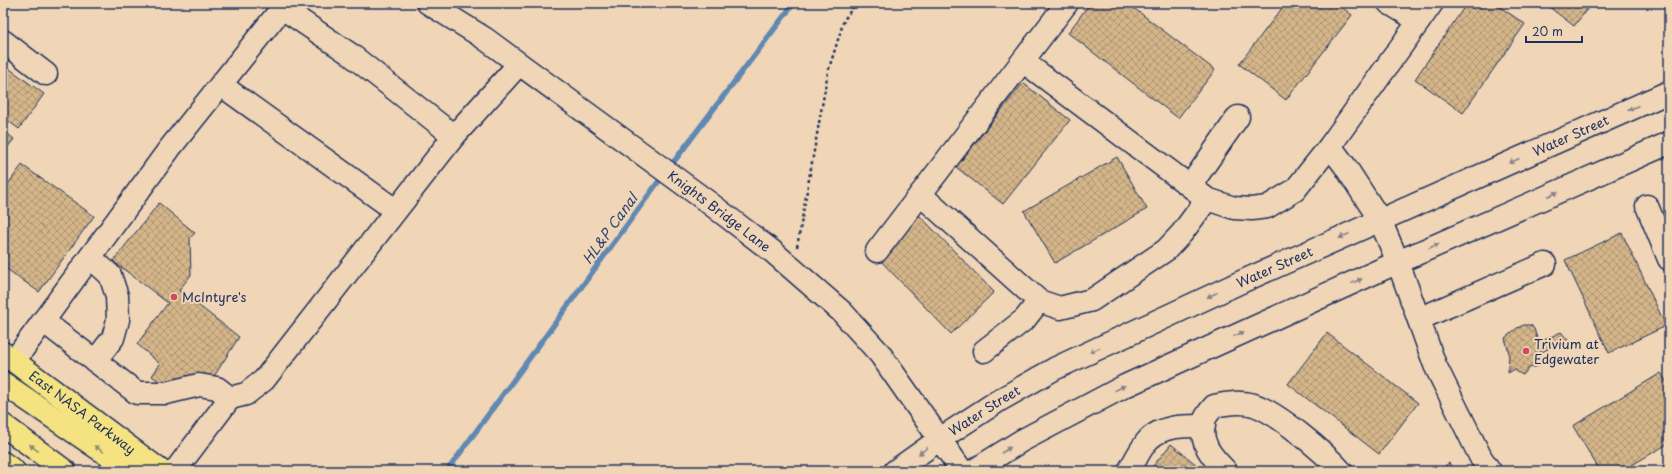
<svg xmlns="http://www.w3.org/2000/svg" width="1672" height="474" font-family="'Playpen Sans',sans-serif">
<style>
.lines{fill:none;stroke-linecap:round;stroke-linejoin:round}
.stream{stroke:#6088b3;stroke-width:5.5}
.building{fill:url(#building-cross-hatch);stroke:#1b2f5e}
.minor-casing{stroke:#1b2f5e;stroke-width:25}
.major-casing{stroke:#1b2f5e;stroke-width:25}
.highway-casing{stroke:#1b2f5e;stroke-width:25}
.path{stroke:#1b2f5e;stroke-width:2.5;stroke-dasharray:3 3;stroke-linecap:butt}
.minor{stroke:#f0d6b7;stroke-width:22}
.major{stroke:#f5e382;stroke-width:22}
.highway{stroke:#f5e382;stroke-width:22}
.oneway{fill:#86828a}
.oneway2{fill:#888970}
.poi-dot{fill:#d1495b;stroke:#f0d6b7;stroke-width:1.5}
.labels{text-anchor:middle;stroke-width:4;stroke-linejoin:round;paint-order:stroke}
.street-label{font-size:13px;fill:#1b2f5e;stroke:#f0d6b7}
.poi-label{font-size:13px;fill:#1b2f5e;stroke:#f0d6b7;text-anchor:start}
.water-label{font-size:14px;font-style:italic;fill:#2c4573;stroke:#f0d6b7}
</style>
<defs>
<pattern id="building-cross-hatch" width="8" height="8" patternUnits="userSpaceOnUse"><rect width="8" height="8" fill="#d5b689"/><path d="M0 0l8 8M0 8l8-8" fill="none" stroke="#ac9473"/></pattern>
</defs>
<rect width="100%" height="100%" fill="#f0d6b7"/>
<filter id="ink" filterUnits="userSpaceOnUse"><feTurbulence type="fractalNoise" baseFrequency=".025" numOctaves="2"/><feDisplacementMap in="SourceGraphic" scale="8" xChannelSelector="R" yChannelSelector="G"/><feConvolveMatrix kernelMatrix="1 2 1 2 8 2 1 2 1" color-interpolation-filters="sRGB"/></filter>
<g filter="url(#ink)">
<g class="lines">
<g class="stream">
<polyline points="669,168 794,3"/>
<polyline points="447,471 664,174"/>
</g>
</g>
<g class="building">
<polygon points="1090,3 1127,3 1215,70 1178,118 1068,33"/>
<polygon points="1286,3 1336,3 1352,15 1286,100 1239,64"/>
<polygon points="1467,3 1494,3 1525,24 1463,113 1415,79"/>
<polygon points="1544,3 1592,3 1574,26"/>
<polygon points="3,64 44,94 19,129 3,117"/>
<polygon points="1023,83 1070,120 1003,204 956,167"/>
<polygon points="3,130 14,139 3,153"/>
<polygon points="1117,157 1147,209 1055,263 1024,211"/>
<polygon points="22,165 94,216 39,292 4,267 3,269 3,191"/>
<polygon points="159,203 195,233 190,238 191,275 179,290 239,337 211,381 190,387 176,378 168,388 152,376 160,364 137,344 168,303 113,261"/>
<polygon points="919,215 994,292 951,334 876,256"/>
<polygon points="1622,233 1666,326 1609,353 1565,260"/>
<polygon points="1524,325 1531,325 1534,329 1537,338 1536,344 1561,332 1568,340 1539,353 1543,361 1539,366 1529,368 1523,375 1517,372 1515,369 1508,373 1509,353 1505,338 1517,328"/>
<polygon points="1327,333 1418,403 1379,454 1288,384"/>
<polygon points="1661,373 1669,386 1669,443 1622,471 1600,471 1573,426"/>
<polygon points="1171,444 1204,471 1149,471"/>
<polygon points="1449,463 1455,471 1438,471"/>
</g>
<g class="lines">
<defs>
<g id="minor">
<path id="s1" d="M428 3 484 38 708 202 772 251 842 312 880 354 962 471"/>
<polyline points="1389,3 1419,21"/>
<polyline points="3,41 46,74"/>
<polyline points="1024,62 1207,199 1234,208 1252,209 1267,207 1295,190 1330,146 1432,3"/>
<polyline points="221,85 395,210"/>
<polyline points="454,136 519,64"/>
<polyline points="1330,146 1345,166 1380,220 1398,262 1435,365 1481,458 1490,471"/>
<polyline points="1190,186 1238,117"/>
<polyline points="921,195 1039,301 1060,308 1092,300 1166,250 1182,233 1207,199"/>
<polyline points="1647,206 1669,259"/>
<polyline points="877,251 1067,3"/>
<polyline points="90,257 110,275 117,296 118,320 113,338 95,361"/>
<polyline points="1419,319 1545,264"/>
<polyline points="43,321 137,393 166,393 199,385 217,388 230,398 175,471"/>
<polyline points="984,351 1025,319 1039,301"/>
<polyline points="14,361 170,148 282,8 350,54 454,136 264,380 246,394 230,398"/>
<path id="s2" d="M895 471 940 439 998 401 1056 368 1241 282 1669 92"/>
<polyline points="973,471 1021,441 1125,386 1398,262 1669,143"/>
<path d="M1129 471C1135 461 1141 447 1149 439 1164 425 1185 426 1204 426"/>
<path d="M1226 471C1212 457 1199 443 1204 422 1205 416 1211 410 1214 406 1228 403 1241 401 1254 405 1278 413 1324 452 1341 471"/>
</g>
<g id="major">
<path id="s3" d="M3 353 161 471"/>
</g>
<g id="highway">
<polyline points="3,383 131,471"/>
<polyline points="3,425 65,471"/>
<polyline points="3,463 14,471"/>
</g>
</defs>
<use href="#minor" class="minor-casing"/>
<use href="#major" class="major-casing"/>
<use href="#highway" class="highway-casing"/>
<polyline class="path" points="797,247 828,72 844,20 856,3"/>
<use href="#minor" class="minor"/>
<use href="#major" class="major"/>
<use href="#highway" class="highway"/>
</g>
<defs><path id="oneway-solid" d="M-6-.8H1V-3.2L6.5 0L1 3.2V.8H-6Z"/></defs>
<g class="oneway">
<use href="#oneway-solid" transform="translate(1633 108) rotate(156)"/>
<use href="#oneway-solid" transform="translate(1514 161) rotate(156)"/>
<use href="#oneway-solid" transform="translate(1553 194) rotate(-24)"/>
<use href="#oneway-solid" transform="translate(1344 236) rotate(156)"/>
<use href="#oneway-solid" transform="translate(1434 246) rotate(-24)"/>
<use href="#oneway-solid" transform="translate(1357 281) rotate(-24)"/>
<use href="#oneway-solid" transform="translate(1212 295) rotate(155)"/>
<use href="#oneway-solid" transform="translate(1239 334) rotate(-24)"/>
<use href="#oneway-solid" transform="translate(1095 350) rotate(155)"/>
<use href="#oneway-solid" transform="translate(1120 388) rotate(-27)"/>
<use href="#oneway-solid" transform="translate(1006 450) rotate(-33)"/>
<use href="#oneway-solid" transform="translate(923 451) rotate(144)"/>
</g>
<g class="oneway2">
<use href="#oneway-solid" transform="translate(34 448) rotate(-143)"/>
<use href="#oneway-solid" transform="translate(99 449) rotate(-146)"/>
</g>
</g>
<g class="poi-dot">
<circle cx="174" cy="297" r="4"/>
<circle cx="1526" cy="351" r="4"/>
</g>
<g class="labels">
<g class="street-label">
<text dy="5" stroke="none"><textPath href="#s2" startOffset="756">Water Street</textPath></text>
<text dy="5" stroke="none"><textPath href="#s1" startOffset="358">Knights Bridge Lane</textPath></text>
<text dy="5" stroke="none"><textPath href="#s2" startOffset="432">Water Street</textPath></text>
<text dy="5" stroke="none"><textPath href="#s2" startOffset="108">Water Street</textPath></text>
<text dy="5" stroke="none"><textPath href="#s3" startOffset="99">East NASA Parkway</textPath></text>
</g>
<g class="poi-label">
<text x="182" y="302">McIntyre's</text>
<text x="1534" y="349">Trivium at<tspan x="1534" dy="15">Edgewater</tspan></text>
</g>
<g class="water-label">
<text transform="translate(610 229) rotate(-54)" y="5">HL&amp;P Canal</text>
</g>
</g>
<rect width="1672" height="474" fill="none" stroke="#f0d6b7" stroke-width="16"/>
<rect x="8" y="8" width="1656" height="458" fill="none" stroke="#1b2f5e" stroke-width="1.5" filter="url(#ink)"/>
<path d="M1526 36v6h56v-6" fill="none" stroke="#1b2f5e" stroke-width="2"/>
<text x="1532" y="36" font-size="12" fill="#1b2f5e" stroke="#f0d6b7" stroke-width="3" paint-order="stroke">20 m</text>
</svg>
